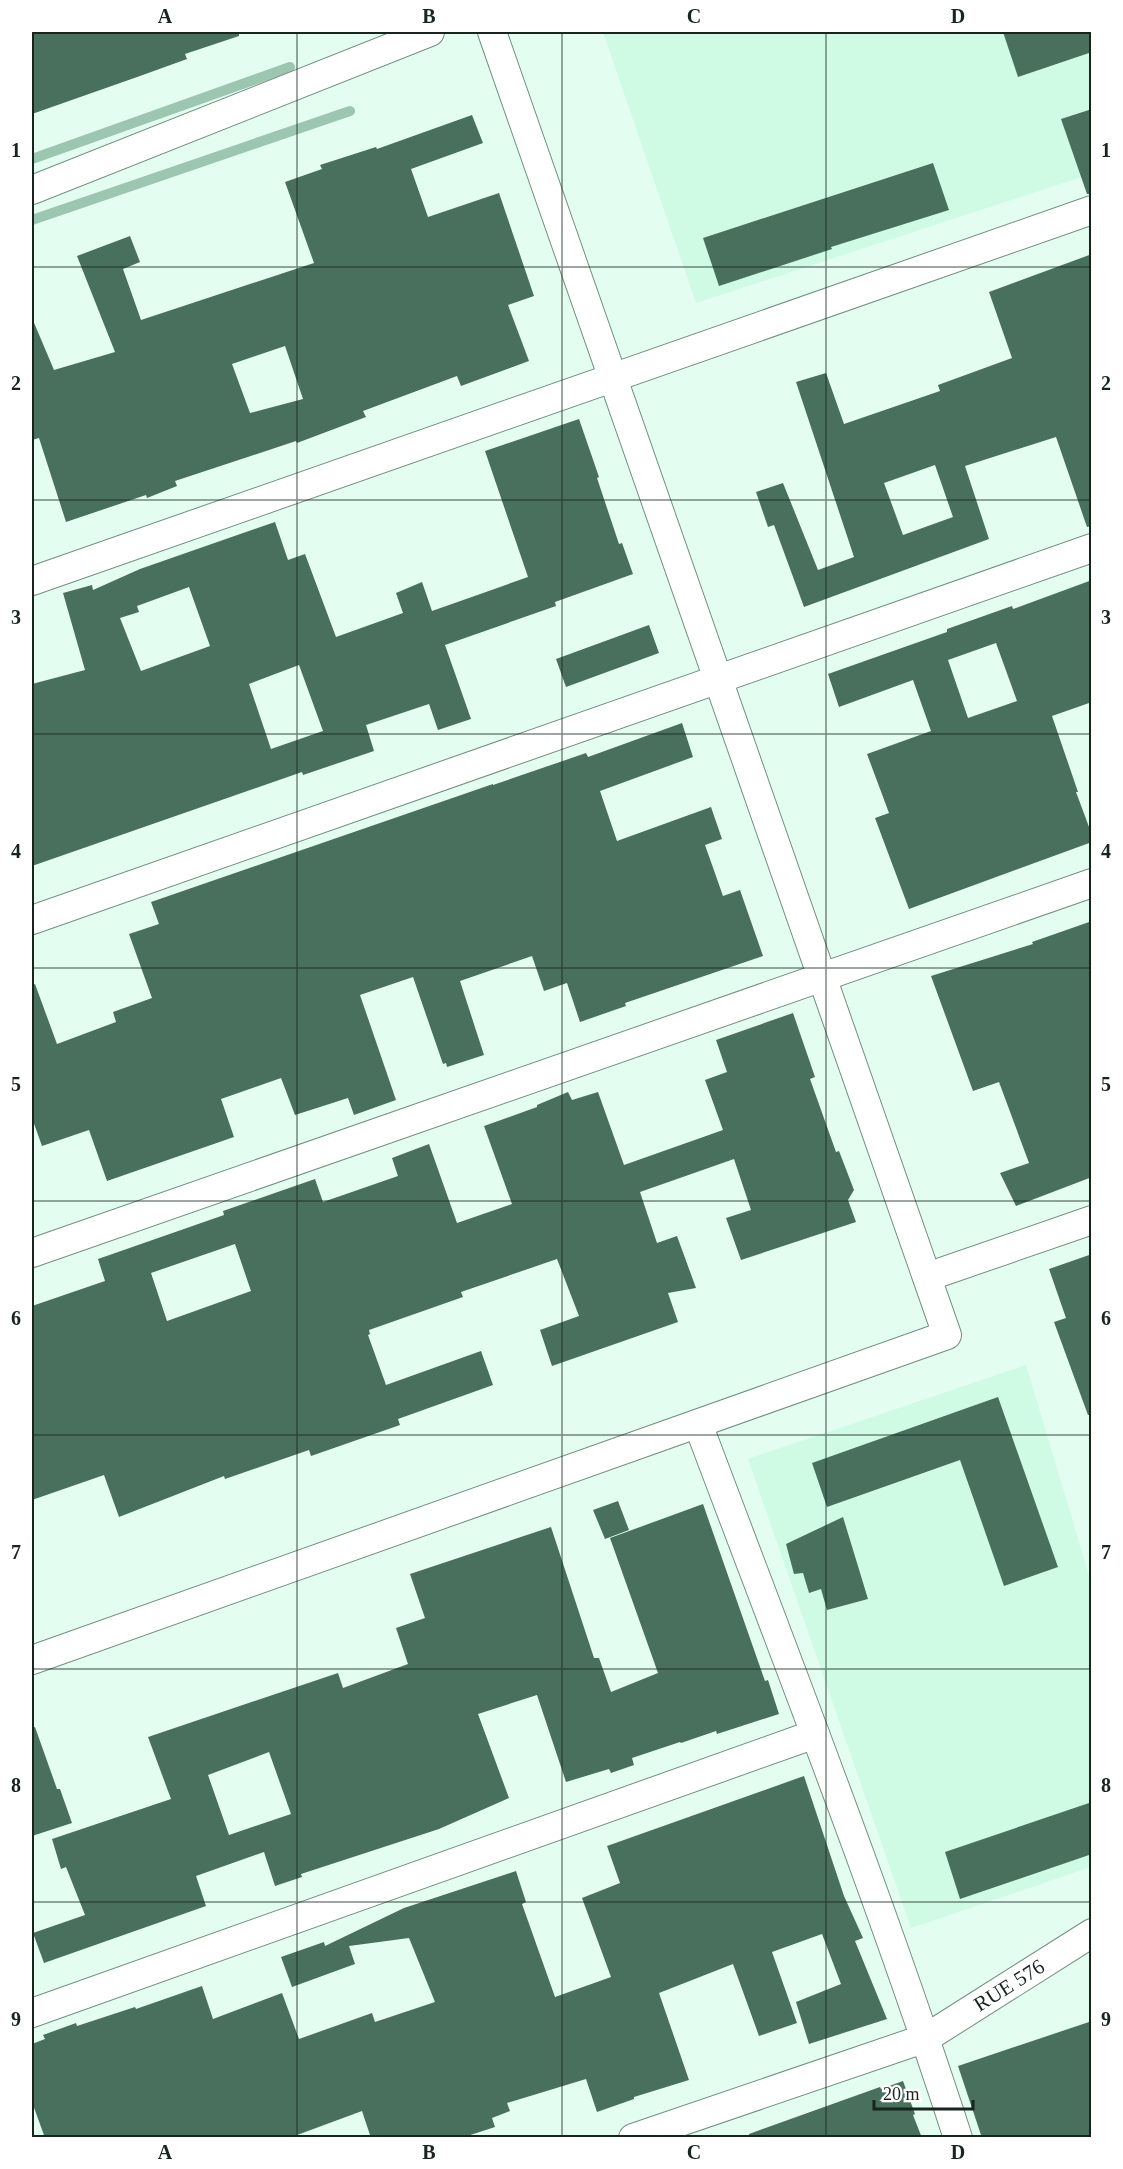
<svg xmlns="http://www.w3.org/2000/svg" width="1123" height="2169" font-family="Georgia,serif">
<style>
.built{fill:#cffae4}
.lines{fill:none;stroke-linecap:round;stroke-linejoin:round}
.stream{stroke:#9dc6b1;stroke-width:10}
.building{fill:#496f5d;fill-rule:evenodd}
.street-casing{stroke:#709080;stroke-width:30}
.street{stroke:#fff;stroke-width:28}
.grid{fill:none;stroke:#18251f;stroke-width:1.5;stroke-opacity:0.55}
.labels{text-anchor:middle;stroke-width:6;stroke-linejoin:round;paint-order:stroke}
.street-label{font-size:21px;fill:#18251f;stroke:#fff}
.neatline{fill:none;stroke:#18251f;stroke-width:2}
.grid-label{font-size:20px;text-anchor:middle;font-weight:bold;fill:#18251f}
</style>
<rect width="100%" height="100%" fill="#e3fef0"/>
<g class="built">
<polygon points="603,32 1091,32 1091,174 696,303"/>
<polygon points="1026,1365 1091,1582 1091,1867 911,1928 748,1459"/>
</g>
<g class="lines">
<g class="stream">
<polyline points="32,159 290,67"/>
<polyline points="32,220 350,111"/>
</g>
</g>
<g class="building">
<polygon points="32,32 239,32 239,36 185,54 187,59 140,76 32,114"/>
<polygon points="1003,32 1092,32 1092,52 1018,77"/>
<polygon points="1092,109 1092,194 1087,194 1061,119"/>
<path d="M472 115 483 143 411 169 428 217 499 193 534 296 508 305 529 361 461 386 457 376 363 411 366 417 297 443 296 441 175 481 177 486 147 498 146 495 66 522 39 438 32 440V318L54 370 115 352 77 256 130 236 140 262 123 269 141 320 314 263 285 182 322 169 320 165 376 147 377 149ZM285 346 303 399 250 413 232 364Z"/>
<polygon points="933,163 949,210 831,247 832,249 719,286 703,238"/>
<path d="M1092 254V526L1087 527 1056 437 965 466 989 539 804 607 774 525 768 527 756 492 783 483 818 570 854 557 796 382 826 373 844 424 940 391 938 385 1012 358 989 292ZM935 465 953 517 903 535 884 483Z"/>
<path d="M579 419 599 477 597 478 619 544 622 543 633 574 555 602 556 606 445 645 471 719 438 730 429 704 366 725 374 751 303 775 302 772 32 866V684L85 670 63 593 92 585 93 590 140 569 275 522 288 560 305 554 336 637 403 613 396 593 422 582 432 611 528 577 485 451ZM189 587 210 646 141 671 120 618 139 612 137 606ZM299 665 323 731 271 749 249 684Z"/>
<path d="M1092 580V702L1052 716 1078 792H1076L1092 835V842L909 909 875 818 889 813 867 754 931 731 913 680 839 707 828 674 947 632V629L1012 606 1013 609ZM996 643 1017 701 968 718 948 660Z"/>
<polygon points="649,625 659,653 566,687 556,659"/>
<polygon points="682,723 693,757 600,791 617,841 711,807 722,839 705,845 723,896 740,890 763,956 625,1003 626,1006 580,1022 567,983 544,991 532,956 460,981 484,1055 447,1067 446,1063 443,1064 413,977 360,995 396,1100 354,1115 348,1098 295,1115 281,1078 221,1099 234,1137 107,1181 89,1130 42,1146 32,1118 32,985 35,984 57,1044 116,1022 113,1012 152,998 129,934 159,924 151,902 493,784 493,785 586,753 588,757"/>
<polygon points="1092,921 1092,1177 1016,1206 1000,1173 1029,1163 999,1082 973,1091 931,976 1033,944 1032,942"/>
<path d="M793 1013 815 1077 810 1079 836 1152 839 1151 854 1190 848 1200 856 1222 741 1260 726 1218 751 1210 734 1159 640 1192 657 1243 677 1236 696 1288 668 1293 678 1322 552 1366 540 1330 579 1316 557 1259 461 1292 463 1297 369 1330 370 1334 368 1335 386 1385 481 1351 493 1385 398 1419 400 1425 311 1456 309 1450 225 1479 224 1476 119 1517 104 1475 32 1500V1306L105 1281 98 1259 224 1215 223 1211 315 1179 323 1202 398 1176 392 1158 429 1144 457 1223 512 1204 484 1126 537 1107V1105L568 1092 572 1100 598 1092 624 1165 723 1130 705 1080 727 1072 716 1040ZM235 1244 251 1291 167 1321 151 1273Z"/>
<polygon points="1092,1254 1092,1415 1088,1415 1054,1322 1066,1318 1049,1269"/>
<polygon points="998,1397 1058,1567 1004,1586 960,1460 827,1507 812,1463"/>
<polygon points="618,1501 629,1530 605,1539 593,1510"/>
<path d="M703 1504 765 1681 768 1680 779 1714 717 1734 716 1731 681 1743 680 1742 632 1758 634 1765 611 1773 609 1769 566 1782 537 1695 478 1714 509 1798 439 1829 301 1874 302 1877 275 1886 264 1852 196 1876 206 1906 44 1963 33 1933 85 1915 66 1867 61 1869 52 1839 171 1799 148 1737 338 1673 343 1688 408 1664 396 1628 425 1618 410 1574 551 1527 594 1658H599L611 1692 658 1673 610 1538ZM269 1752 291 1814 229 1835 208 1775Z"/>
<polygon points="843,1517 868,1599 827,1610 821,1589 809,1593 803,1573 794,1574 786,1544"/>
<polygon points="35,1727 57,1789 60,1789 72,1823 32,1836 32,1728"/>
<polygon points="804,1776 844,1896 863,1938 855,1941 887,2019 809,2044 796,2002 841,1984 822,1934 772,1952 797,2023 759,2036 733,1964 659,1993 689,2080 634,2097 634,2099 597,2112 586,2079 507,2103 510,2111 492,2118 495,2127 461,2138 371,2138 362,2111 289,2138 45,2138 32,2102 32,2044 45,2039 43,2035 76,2023 77,2026 135,2007 136,2009 202,1986 213,2019 282,1993 299,2039 372,2013 375,2022 435,2002 409,1938 349,1946 355,1964 292,1987 281,1957 324,1942 325,1946 404,1908 516,1871 526,1902 522,1904 555,1997 611,1977 582,1898 620,1883 607,1846"/>
<polygon points="1092,1802 1092,1854 960,1899 945,1852"/>
<polygon points="1092,2021 1092,2138 982,2138 958,2066"/>
<polygon points="903,2081 915,2114 913,2115 922,2138 750,2138 749,2134 880,2087 881,2089"/>
</g>
<g class="lines">
<defs>
<g id="street">
<polyline points="32,190 430,32"/>
<polyline points="32,581 1092,210"/>
<polyline points="32,920 1092,548"/>
<polyline points="32,1253 1092,883"/>
<polyline points="927,1277 1092,1220"/>
<path d="M698 1424C787 1661 880 1897 958 2138"/>
<polyline points="32,1660 947,1335 492,32"/>
<polyline points="32,2013 815,1734"/>
<path id="s1" d="M633 2138 926 2038 1092 1933"/>
</g>
</defs>
<use href="#street" class="street-casing"/>
<use href="#street" class="street"/>
</g>
<path class="grid" d="M297 32V2138M562 32V2138M826 32V2138M32 267H1092M32 500H1092M32 734H1092M32 968H1092M32 1201H1092M32 1435H1092M32 1669H1092M32 1902H1092"/>
<g class="labels">
<g class="street-label">
<text dy="7" stroke="none"><textPath href="#s1" startOffset="408">RUE 576</textPath></text>
</g>
</g>
<rect width="1123" height="2169" fill="none" stroke="#ffffff" stroke-width="66"/>
<path d="M874 2100v9h99v-9" fill="none" stroke="#18251f" stroke-width="3"/>
<text x="883" y="2100" font-size="18" fill="#18251f" stroke="#ffffff" stroke-width="4.5" paint-order="stroke">20 m</text>
<rect x="33" y="33" width="1057" height="2103" class="neatline"/>
<g class="grid-label">
<text x="165" y="23">A</text>
<text x="429" y="23">B</text>
<text x="694" y="23">C</text>
<text x="958" y="23">D</text>
<text x="16" y="157">1</text>
<text x="1106" y="157">1</text>
<text x="16" y="390">2</text>
<text x="1106" y="390">2</text>
<text x="16" y="624">3</text>
<text x="1106" y="624">3</text>
<text x="16" y="858">4</text>
<text x="1106" y="858">4</text>
<text x="16" y="1091">5</text>
<text x="1106" y="1091">5</text>
<text x="16" y="1325">6</text>
<text x="1106" y="1325">6</text>
<text x="16" y="1559">7</text>
<text x="1106" y="1559">7</text>
<text x="16" y="1792">8</text>
<text x="1106" y="1792">8</text>
<text x="16" y="2026">9</text>
<text x="1106" y="2026">9</text>
<text x="165" y="2159">A</text>
<text x="429" y="2159">B</text>
<text x="694" y="2159">C</text>
<text x="958" y="2159">D</text>
</g>
</svg>
